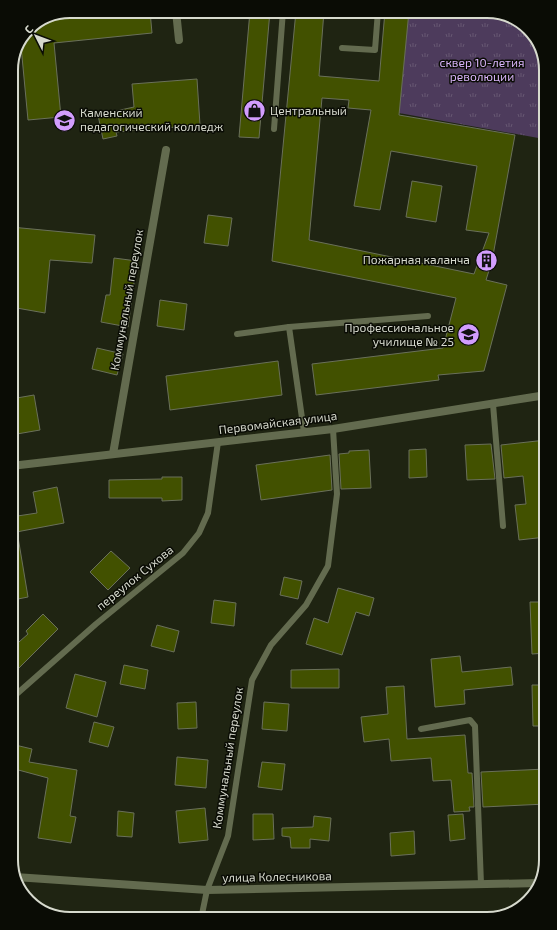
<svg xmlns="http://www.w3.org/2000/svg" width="557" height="930" font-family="'Exo 2',sans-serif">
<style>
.park{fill:url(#park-tufts)}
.building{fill:#425100;stroke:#6a705a;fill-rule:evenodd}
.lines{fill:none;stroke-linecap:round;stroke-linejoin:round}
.service{stroke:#636b4f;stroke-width:6}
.minor{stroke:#636b4f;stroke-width:8}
.tertiary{stroke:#636b4f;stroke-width:8}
.labels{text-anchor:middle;stroke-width:3;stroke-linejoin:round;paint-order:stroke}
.park-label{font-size:12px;fill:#d9b4fa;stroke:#0a0c05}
.poi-label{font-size:12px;fill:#d7dace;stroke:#0a0c05;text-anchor:start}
.street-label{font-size:12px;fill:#d7dace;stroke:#0a0c05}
.rim{fill:none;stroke:#d7dace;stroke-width:2}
</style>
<defs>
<pattern id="park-tufts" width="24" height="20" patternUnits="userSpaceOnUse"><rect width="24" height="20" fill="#4d3b5c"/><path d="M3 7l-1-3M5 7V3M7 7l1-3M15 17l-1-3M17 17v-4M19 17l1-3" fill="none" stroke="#665772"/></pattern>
</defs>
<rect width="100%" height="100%" fill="#1f2412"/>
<path class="park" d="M409 11C452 11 529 0 542 54L544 139 399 113Z"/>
<g class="building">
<polygon points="70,11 150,11 152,33 54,43 61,117 28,120 21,46 28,28"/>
<polygon points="250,11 270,11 259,138 239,137"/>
<path d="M296 11H324L319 76 379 81 385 11H409L399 115 515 135 492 261 486 280 507 285 484 371 438 375 439 380 316 395 312 364 443 348 456 298 272 261ZM322 98 349 100 348 108 371 110 354 206 380 210 391 151 477 166 466 230 489 233 474 274 309 240Z"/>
<polygon points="197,79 200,125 116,132 117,136 103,139 98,115 134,107 132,84"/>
<polygon points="412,181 442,186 436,222 406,217"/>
<polygon points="208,215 232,218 228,246 204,243"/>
<polygon points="11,227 95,235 92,263 50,260 45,313 11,307"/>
<polygon points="114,258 137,261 128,327 101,322 106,295 110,295"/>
<polygon points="160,300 187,304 184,330 157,326"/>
<polygon points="97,348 123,354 117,375 92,369"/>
<polygon points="278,361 282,395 170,410 166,376"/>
<polygon points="34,395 40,430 11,435 11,399"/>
<polygon points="546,440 546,537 519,540 515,505 526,504 523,476 504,478 501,445"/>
<polygon points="491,444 495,479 467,480 465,445"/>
<polygon points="426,449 427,477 409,478 409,450"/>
<polygon points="369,450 371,488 341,489 339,454 349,453 349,451"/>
<polygon points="330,455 332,490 261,500 256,465"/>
<polygon points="162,477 182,477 182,500 162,501 162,498 109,498 109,480 162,479"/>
<polygon points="57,487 64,523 11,533 11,517 37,513 33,492"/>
<polygon points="18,537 28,597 13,600 11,588 11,538"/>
<polygon points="111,551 130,568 108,590 90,572"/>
<polygon points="284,577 302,581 298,599 280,595"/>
<polygon points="338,588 374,598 369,616 356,612 342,655 306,644 314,618 328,623"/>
<polygon points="214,600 236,603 234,626 211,623"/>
<polygon points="530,602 546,602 546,653 532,654"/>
<polygon points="43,614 58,629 11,676 11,649 28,634 26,631"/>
<polygon points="157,625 179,631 174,652 151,646"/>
<polygon points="460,656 462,672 511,667 513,685 464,690 465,704 435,707 431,659"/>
<polygon points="124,665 148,670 145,689 120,684"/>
<polygon points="339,669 339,688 291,688 291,670"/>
<polygon points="75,674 106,682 97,717 66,708"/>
<polygon points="532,685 546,685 546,726 533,726"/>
<polygon points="404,686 407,739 465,735 468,773 472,773 474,807 469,807 470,811 454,812 451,780 433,781 431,758 391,761 389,739 364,742 361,717 388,714 386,687"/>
<polygon points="196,702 197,728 178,729 177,703"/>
<polygon points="264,702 289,704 287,731 262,729"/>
<polygon points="94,722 114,727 108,747 89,742"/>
<polygon points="11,744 32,749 29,762 77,770 70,816 76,817 71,843 38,838 48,778 11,768"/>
<polygon points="177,757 208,760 206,788 175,785"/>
<polygon points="262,762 285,764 282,790 258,787"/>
<polygon points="546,769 546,804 483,807 481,772"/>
<polygon points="205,808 208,840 179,843 176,811"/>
<polygon points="118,811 134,813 132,837 117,836"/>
<polygon points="253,814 273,814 274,839 253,840"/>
<polygon points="463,814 465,839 450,841 448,815"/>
<polygon points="314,816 331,818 329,841 310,839 310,848 291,848 290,837 282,836 282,828 313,827"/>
<polygon points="414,831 415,854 391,856 390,833"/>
</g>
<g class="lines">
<g class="service">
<polyline points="342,48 375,50 378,11"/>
<polyline points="274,129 283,11"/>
<polyline points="237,334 289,327"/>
<polyline points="493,404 503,526"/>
<polyline points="304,432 289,327 428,316"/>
<polyline points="11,699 96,624 183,553 199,533 208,513 218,442"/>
<polyline points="421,729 470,720 475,726 481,884"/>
<polyline points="201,919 207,890 228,836 252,680 271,645 306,605 328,566 337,494 333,429"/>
</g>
<g class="minor">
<polyline points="176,11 179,40"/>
<polyline points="113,454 166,150"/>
<polyline points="11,466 333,429 546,395"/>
</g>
<polyline class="tertiary" points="15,877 207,890 539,883"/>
</g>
<defs>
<symbol id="shop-disc" viewBox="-11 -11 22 22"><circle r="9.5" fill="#d29dfd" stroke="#0a0c05"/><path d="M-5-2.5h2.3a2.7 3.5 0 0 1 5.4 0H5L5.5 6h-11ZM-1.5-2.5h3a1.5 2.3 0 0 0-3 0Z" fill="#111"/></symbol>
<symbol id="university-disc" viewBox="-11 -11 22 22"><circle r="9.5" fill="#d29dfd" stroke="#0a0c05"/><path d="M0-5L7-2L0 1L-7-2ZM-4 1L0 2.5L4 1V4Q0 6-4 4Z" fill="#111"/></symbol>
<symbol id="building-disc" viewBox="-11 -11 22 22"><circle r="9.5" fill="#d29dfd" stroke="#0a0c05"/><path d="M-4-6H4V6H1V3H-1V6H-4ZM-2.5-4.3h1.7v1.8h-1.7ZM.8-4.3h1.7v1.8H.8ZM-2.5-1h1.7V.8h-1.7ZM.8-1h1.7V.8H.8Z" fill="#111"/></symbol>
</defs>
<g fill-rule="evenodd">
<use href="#shop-disc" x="242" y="98" width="25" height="25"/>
<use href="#university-disc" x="52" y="108" width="25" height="25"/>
<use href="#building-disc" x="474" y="248" width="25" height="25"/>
<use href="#university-disc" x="456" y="322" width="25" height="25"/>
</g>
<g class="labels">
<g class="park-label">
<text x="482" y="67">сквер 10-летия<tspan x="482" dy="14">революции</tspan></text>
</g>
<g class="poi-label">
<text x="270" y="115">Центральный</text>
<text x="80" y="117">Каменский<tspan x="80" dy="14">педагогический колледж</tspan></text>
<text x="470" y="264" text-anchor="end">Пожарная каланча</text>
<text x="454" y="332" text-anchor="end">Профессиональное<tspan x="454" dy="14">училище № 25</tspan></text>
</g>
<g class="street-label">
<text transform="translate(127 300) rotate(-80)" y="4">Коммунальный переулок</text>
<text transform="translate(278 423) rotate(-7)" y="4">Первомайская улица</text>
<text transform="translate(135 578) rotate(-39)" y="4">переулок Сухова</text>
<text transform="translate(228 758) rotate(-81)" y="4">Коммунальный переулок</text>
<text transform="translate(277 877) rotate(-1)" y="4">улица Колесникова</text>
</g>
</g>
<path d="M0 0H557V930H0ZM70 18H487A52 52 0 0 1 539 70V860A52 52 0 0 1 487 912H70A52 52 0 0 1 18 860V70A52 52 0 0 1 70 18Z" fill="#0a0c05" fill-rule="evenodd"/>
<path class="rim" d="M70 18H487A52 52 0 0 1 539 70V860A52 52 0 0 1 487 912H70A52 52 0 0 1 18 860V70A52 52 0 0 1 70 18Z"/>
<g transform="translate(36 36) rotate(312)" stroke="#0a0c05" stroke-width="3" paint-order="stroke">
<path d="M0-3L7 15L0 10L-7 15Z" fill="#d7dace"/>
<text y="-6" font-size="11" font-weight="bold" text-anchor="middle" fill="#d7dace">С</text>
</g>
</svg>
